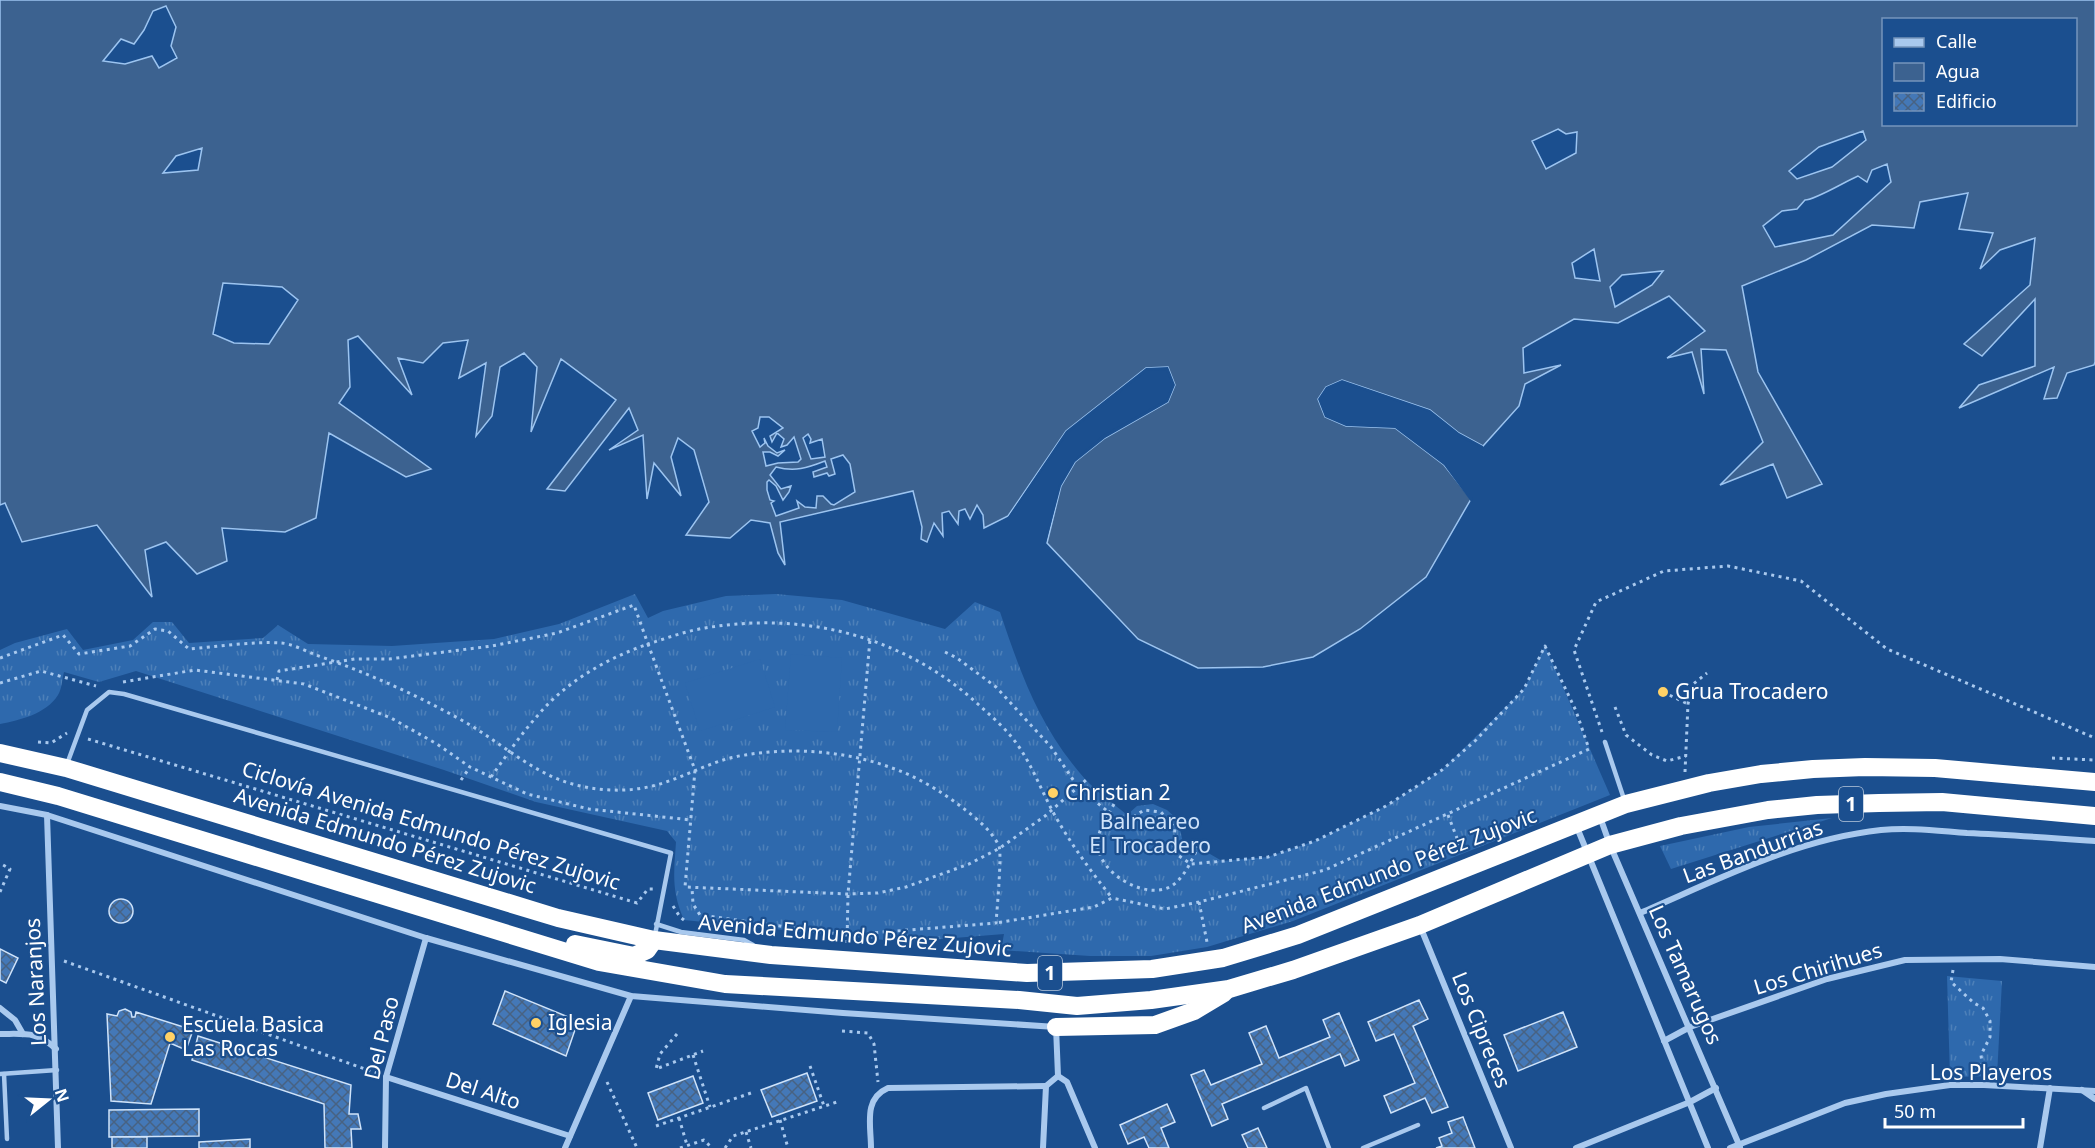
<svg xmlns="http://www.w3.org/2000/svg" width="2095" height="1148" font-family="'Noto Sans',sans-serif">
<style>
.grass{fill:url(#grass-tufts)}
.pitch{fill:#2e69ad}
.water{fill:#3c6290;stroke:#9cc4f0;stroke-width:1.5;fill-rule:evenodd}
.pier{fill:#1b4f8f}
.building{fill:url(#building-cross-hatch);stroke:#cfe3fa;stroke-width:1.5}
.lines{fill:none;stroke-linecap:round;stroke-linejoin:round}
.path{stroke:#a9c9ee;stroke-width:3;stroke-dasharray:3 4.5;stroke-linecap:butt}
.lane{stroke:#a9c9ee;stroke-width:4.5}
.street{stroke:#a9c9ee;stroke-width:6}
.highway{stroke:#fff;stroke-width:18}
.poi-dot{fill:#ffd166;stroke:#1b4f8f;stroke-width:2}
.labels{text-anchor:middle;stroke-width:4.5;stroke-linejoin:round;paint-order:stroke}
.shield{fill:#1b4f8f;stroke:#bbcadd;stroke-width:1.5}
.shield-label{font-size:20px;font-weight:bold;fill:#fff}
.poi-label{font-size:21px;fill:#fff;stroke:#1b4f8f;text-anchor:start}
.park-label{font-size:21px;fill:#cfe3fa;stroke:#1b4f8f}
.street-label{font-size:21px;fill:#fff;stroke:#1b4f8f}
</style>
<defs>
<pattern id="grass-tufts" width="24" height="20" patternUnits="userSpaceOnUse" patternTransform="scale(1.5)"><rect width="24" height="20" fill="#2e69ad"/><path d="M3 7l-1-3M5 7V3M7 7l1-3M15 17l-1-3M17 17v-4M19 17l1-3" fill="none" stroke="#4d80b9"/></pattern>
<pattern id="building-cross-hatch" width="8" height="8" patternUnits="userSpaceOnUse" patternTransform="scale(1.5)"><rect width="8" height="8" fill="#4478b7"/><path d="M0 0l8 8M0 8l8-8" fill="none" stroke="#486282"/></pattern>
</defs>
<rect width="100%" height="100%" fill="#1b4f8f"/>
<g class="grass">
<path d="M635 594 648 618 663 611 726 596 776 594 842 600 945 629 975 602 1000 612C1021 675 1040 728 1085 779 1097 792 1113 803 1127 815L1137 806 1153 804 1167 810 1178 820 1183 843 1198 847 1222 861 1268 857 1315 841 1386 806 1442 770 1524 689 1545 646 1610 795 1293 921 1207 947 1151 956H1090L1001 950 1004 934 904 942 684 920C671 890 674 873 676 842L667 831 536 802 444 770 136 671 99 682 64 672C62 679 62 689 58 695 46 714 20 720 0 724V650L15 643 67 629 83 650 133 640 153 622H172L189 643 263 638 278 625 308 644 392 646 494 639 559 624Z"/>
<polygon points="1832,818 1671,869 1660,846 1749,827"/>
<polygon points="1947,976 2002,981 1997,1076 1950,1077"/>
</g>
<g class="pitch">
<polygon points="791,654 842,658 837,732 785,730"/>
<polygon points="760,659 775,707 700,731 685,683"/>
</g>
<path class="water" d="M0 0H2095V362L2094 365 2067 373 2057 398 2044 399 2054 367 1959 408 1979 385 2035 366V299L1982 356 1964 344 2030 285 2035 238 2000 250 1980 269 1993 233 1959 229 1968 193 1920 202 1914 228 1872 225 1806 260 1742 286 1758 372 1822 484 1787 498 1773 464 1720 485 1763 442 1726 350 1701 349 1704 394 1692 352 1667 358 1705 331 1669 296 1618 323 1574 319 1523 348 1524 373 1561 365 1525 384 1519 406 1483 446 1459 433 1430 410 1342 380 1326 387 1318 399 1325 417 1346 426 1395 428 1444 465 1471 499 1426 577 1360 629 1313 657 1263 667 1198 668 1138 639 1047 543 1061 486 1075 462 1105 438 1168 402 1175 385 1168 367 1146 368 1066 431 1008 516 984 528 983 515 977 505 970 519 965 509 959 511 958 524 949 511 942 513 943 536 934 523 927 542 921 539 922 527 913 491 780 522 785 565 778 553 770 523 751 520 730 538 686 535 709 502 694 450 678 438 671 457 681 496 654 463 647 499 643 435 609 450 638 430 629 408 565 491 547 489 616 400 561 359 531 432 537 367 524 353 500 367 492 416 476 436 486 363 459 378 468 340 443 343 423 363 398 358 412 395 358 336 348 340 350 387 339 403 431 469 406 477 329 433 316 518 285 532 222 528 227 561 197 574 166 542 145 550 152 597 97 525 22 542 5 503 0 505ZM166 6 176 27 171 46 177 58 159 68 152 56 125 64 103 61 121 39 134 44 144 30 153 11ZM1884 20H2076V124H1884ZM1558 129 1566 134 1577 132 1576 153 1546 169 1532 141ZM1863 131 1866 140 1832 167 1797 179 1789 171 1819 147ZM202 148 198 170 163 173 176 156ZM1887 164 1891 182 1833 235 1775 247 1763 226 1782 211 1797 209 1805 200C1815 200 1846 181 1858 176L1867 182 1872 170ZM1594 249 1600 281 1575 278 1572 263ZM1663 271 1652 285 1615 307 1610 287 1622 275ZM223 283 282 287 298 300 269 344 234 343 213 334ZM760 417H769L783 428 770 436 772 442 777 433 784 439 781 447 787 445 794 437 801 459 798 462 778 463 766 466 763 452H770L778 456 785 450 777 453 768 446 764 438 765 443 760 447 752 431 758 428ZM808 434 811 439 810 443 822 439 825 457 811 459 803 438ZM843 455 850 464 855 492 834 505 831 504 823 496H817L816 508 805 507 797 501 799 508 776 516 771 503 774 501 770 500 767 490V482L769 480 776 486 783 500 789 492 791 486 781 489 770 475 776 467C795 472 807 468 825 461L827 467 813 472 814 477 827 473 829 476 835 474 831 459Z"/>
<g class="pier">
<polygon points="1168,367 1175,385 1168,402 1105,438 1075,462 1061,486 1045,546 1044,543 1059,485 1073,461 1103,435 1166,400 1172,385 1166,370 1147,371 1068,433 1010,517 1006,520 1066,431 1146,368"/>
<polygon points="1342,380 1430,410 1459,433 1483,446 1484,449 1457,436 1429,412 1342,383 1328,390 1321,400 1327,415 1347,423 1396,426 1446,463 1473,498 1472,503 1444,465 1395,428 1346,426 1325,417 1318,399 1326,387"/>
</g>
<g class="building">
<circle cx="121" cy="911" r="12"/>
<polygon points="0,949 18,958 6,983 0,980"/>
<polygon points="505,991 578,1021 566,1056 493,1024"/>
<polygon points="1419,1000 1428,1019 1413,1026 1448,1107 1432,1113 1425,1098 1391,1113 1384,1096 1415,1083 1394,1034 1376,1041 1368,1022"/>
<polygon points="125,1009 131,1012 132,1017 135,1017 136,1012 193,1030 186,1050 170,1043 151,1104 111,1101 107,1014 117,1016 119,1011"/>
<polygon points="1563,1012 1577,1047 1518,1071 1504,1035"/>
<polygon points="1339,1013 1359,1060 1345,1066 1340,1054 1222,1104 1228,1119 1212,1126 1191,1075 1204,1070 1211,1085 1262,1064 1249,1033 1266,1026 1279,1058 1330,1037 1323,1020"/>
<polygon points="198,1036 351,1085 349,1114 358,1114 361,1129 351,1129 352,1148 325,1148 324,1104 192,1060"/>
<polygon points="807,1073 817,1101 772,1117 761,1090"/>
<polygon points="693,1076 703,1103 658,1120 648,1093"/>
<polygon points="1167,1104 1175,1122 1161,1128 1169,1148 1149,1148 1144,1137 1128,1144 1120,1125"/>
<polygon points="199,1109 199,1136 109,1137 109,1110"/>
<polygon points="1463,1117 1475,1148 1436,1148 1442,1146 1439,1138 1452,1133 1448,1122"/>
<polygon points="1258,1128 1267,1148 1248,1148 1242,1135"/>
<rect x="112" y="1137" width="35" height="11"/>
<polygon points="250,1139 250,1148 199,1148 199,1142"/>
</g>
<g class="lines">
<g class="path">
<polyline points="945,652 957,658 996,687 1051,747 1078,787 1123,824 1144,810 1161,812 1175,828 1173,852 1191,864 1268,857 1315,841 1386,806 1442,770 1476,740 1524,689 1545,646 1576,711 1589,749 1325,870 1199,902 1165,909 1112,898 1094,907 996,923"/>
<path d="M0 658 63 635 79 654 130 646 155 629 168 631 189 649C216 647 253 641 280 643 291 643 305 651 316 655 368 673 417 695 465 722 498 741 532 772 569 783 599 792 633 793 663 783 691 774 716 759 745 755 792 747 847 751 892 768 918 777 942 792 963 808 976 818 992 831 999 846 1002 854 997 910 996 923L846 935 700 915 693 904 692 888"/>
<path d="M277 680 279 671 355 659H389L492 646 557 633 634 605 648 644C667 638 686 631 705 628 805 611 904 636 979 705 991 716 1004 727 1014 740 1031 762 1040 788 1053 812 1070 843 1090 870 1112 898"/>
<polyline points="123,682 195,670 304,684 391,718 437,744 470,767 527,794 589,809 691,820"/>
<polyline points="0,683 41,671 96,686"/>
<polyline points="1663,692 1688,704"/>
<polyline points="1615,707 1626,735 1652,755 1667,761 1686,756"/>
<polyline points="1602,732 1574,650 1596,602 1664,571 1728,566 1801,581 1887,649 2095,738"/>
<polyline points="88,739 637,903 648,889 653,889"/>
<polyline points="38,742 51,743 67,733"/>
<polyline points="2052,758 2095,760"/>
<polyline points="1685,772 1688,704 1692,685 1707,673"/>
<path d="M491 777C506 756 521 734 539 714 567 681 608 658 648 644L695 770 685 887 848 894 878 893 906 887 969 864 1000 848 1045 816 1086 780"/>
<polyline points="461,780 470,767"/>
<path d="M1114 804C1107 818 1097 829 1098 846 1100 875 1149 902 1173 885 1185 876 1192 860 1198 847"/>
<polyline points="1448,815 1462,851"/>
<polyline points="0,892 10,869 3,865"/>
<polyline points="1199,902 1207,942"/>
<polyline points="673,906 680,917 684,920"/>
<polyline points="847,943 848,894 870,639"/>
<polyline points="64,961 376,1073"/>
<polyline points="1953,970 1951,982 1974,1003 1983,1008 1990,1021 1990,1037 1981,1055 1983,1072"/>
<polyline points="842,1031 868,1033 874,1044 878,1082"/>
<polyline points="677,1034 660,1054 656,1069 703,1051"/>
<polyline points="693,1055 710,1107"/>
<polyline points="810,1066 824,1106"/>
<polyline points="607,1082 637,1148"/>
<polyline points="679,1118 687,1145"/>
<polyline points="780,1120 788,1148"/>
<polyline points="656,1126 751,1093"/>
<polyline points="746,1132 751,1148"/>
<polyline points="680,1148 704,1140 712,1148"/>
<polyline points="725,1148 733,1136 837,1102"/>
</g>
<g class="lane">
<polyline points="1605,742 1624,799"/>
<polyline points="67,764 87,710 109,692 124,694 671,853 655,935"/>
<polyline points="656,924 681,932 744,940 753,945"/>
<polyline points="0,1074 57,1070"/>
<polyline points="4,1074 7,1139"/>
<polyline points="1264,1108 1306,1088 1329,1148"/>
<polyline points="1363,1148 1418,1125"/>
</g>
<g class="street">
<polyline points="0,806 47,815 426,938 631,996 843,1013 1056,1027 1058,1076 1046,1086 1043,1148"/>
<polyline points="47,815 58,1148"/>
<polyline points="1600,817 1610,845 1740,1147"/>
<polyline points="1576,825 1708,1148"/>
<path d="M1640 913C1717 880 1796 839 1881 830 1910 827 1939 831 1967 833 2010 835 2052 838 2095 841"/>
<polyline points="1420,926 1511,1148"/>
<polyline points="0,1008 15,1020 23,1034"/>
<path d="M0 1034C25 1034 37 1031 56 1049"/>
<polyline points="1664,1041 1690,1027 1827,979 1905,960 2000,959 2095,967"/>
<polyline points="1058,1076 1067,1082 1095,1148"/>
<polyline points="386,1077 570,1136"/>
<polyline points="2082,1090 2095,1099"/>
<polyline points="385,1148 386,1077 426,938"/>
<polyline points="565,1148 631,996"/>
<path d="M871 1148C871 1125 863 1099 888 1088L1046 1086"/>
<polyline points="1576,1148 1690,1102 1716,1088"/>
<polyline points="1730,1148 1845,1103 1886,1094 1950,1085 1984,1085 2095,1091"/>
<polyline points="2040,1148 2050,1088"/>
</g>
<g class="highway">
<polyline points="0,753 66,768 558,918 654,940 771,955 1027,973 1152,969 1223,958 1298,935 1626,804 1709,783 1761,774 1813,769 1865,767 1935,768 2095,782"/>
<polyline points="0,782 58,796 599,962 725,984 1019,1000 1077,1006 1151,1000 1229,989 1293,970 1420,925 1610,845 1681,826 1768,810 1817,805 1879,803 1942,802 2095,816"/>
<polyline points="575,944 634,956 647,950 654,940"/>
<polyline points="1056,1027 1155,1025 1194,1011 1224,993"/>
</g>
</g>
<g class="poi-dot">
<circle cx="1663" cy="692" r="6"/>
<circle cx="1053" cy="793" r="6"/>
<circle cx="536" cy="1023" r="6"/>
<circle cx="170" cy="1037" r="6"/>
</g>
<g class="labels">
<g class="shield">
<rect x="1839" y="787" width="24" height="34" rx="4.5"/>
<rect x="1038" y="956" width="24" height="34" rx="4.5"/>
</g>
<g class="shield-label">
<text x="1851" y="811">1</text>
<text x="1050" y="980">1</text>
</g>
<g class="poi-label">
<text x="1675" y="699">Grua Trocadero</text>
<text x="1065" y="800">Christian 2</text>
<text x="548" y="1030">Iglesia</text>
<text x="182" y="1032">Escuela Basica<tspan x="182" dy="24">Las Rocas</tspan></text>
</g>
<g class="park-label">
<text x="1150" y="829">Balneareo<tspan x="1150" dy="24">El Trocadero</tspan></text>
</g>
<g class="street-label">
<text transform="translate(431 826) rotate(17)" y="7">Ciclovía Avenida Edmundo Pérez Zujovic</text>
<text transform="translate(385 841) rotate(17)" y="7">Avenida Edmundo Pérez Zujovic</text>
<text transform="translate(1753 852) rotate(-20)" y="7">Las Bandurrias</text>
<text transform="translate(1389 871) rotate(-21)" y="7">Avenida Edmundo Pérez Zujovic</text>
<text transform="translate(855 936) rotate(5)" y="7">Avenida Edmundo Pérez Zujovic</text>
<text transform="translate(1818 969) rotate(-17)" y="7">Los Chirihues</text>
<text transform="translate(1685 975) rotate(66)" y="7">Los Tamarugos</text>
<text transform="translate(36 982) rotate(-93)" y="7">Los Naranjos</text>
<text transform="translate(1481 1030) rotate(68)" y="7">Los Cipreces</text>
<text transform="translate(382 1038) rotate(-76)" y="7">Del Paso</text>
<text x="1991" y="1080">Los Playeros</text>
<text transform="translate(483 1091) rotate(18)" y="7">Del Alto</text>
</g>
</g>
<rect x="1882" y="18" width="195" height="108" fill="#1b4f8f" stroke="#7695bc" stroke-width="1.5"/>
<rect x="1894" y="38" width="30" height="9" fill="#a9c9ee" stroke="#7695bc" stroke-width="1.5"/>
<text x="1936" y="48" font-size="18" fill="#ffffff">Calle</text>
<rect x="1894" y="63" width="30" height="18" fill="#3c6290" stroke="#7695bc" stroke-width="1.5"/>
<text x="1936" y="78" font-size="18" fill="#ffffff">Agua</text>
<rect x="1894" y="93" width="30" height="18" fill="url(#building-cross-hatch)" stroke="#7695bc" stroke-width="1.5"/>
<text x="1936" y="108" font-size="18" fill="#ffffff">Edificio</text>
<g transform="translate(48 1100) rotate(72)" stroke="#1b4f8f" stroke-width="4.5" paint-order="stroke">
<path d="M0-4.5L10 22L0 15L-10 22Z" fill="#ffffff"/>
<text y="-9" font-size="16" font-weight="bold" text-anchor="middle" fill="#ffffff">N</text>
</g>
<path d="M1885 1118v9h138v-9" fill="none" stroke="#ffffff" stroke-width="3"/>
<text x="1894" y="1118" font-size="18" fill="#ffffff" stroke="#1b4f8f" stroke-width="4.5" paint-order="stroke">50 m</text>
</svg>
